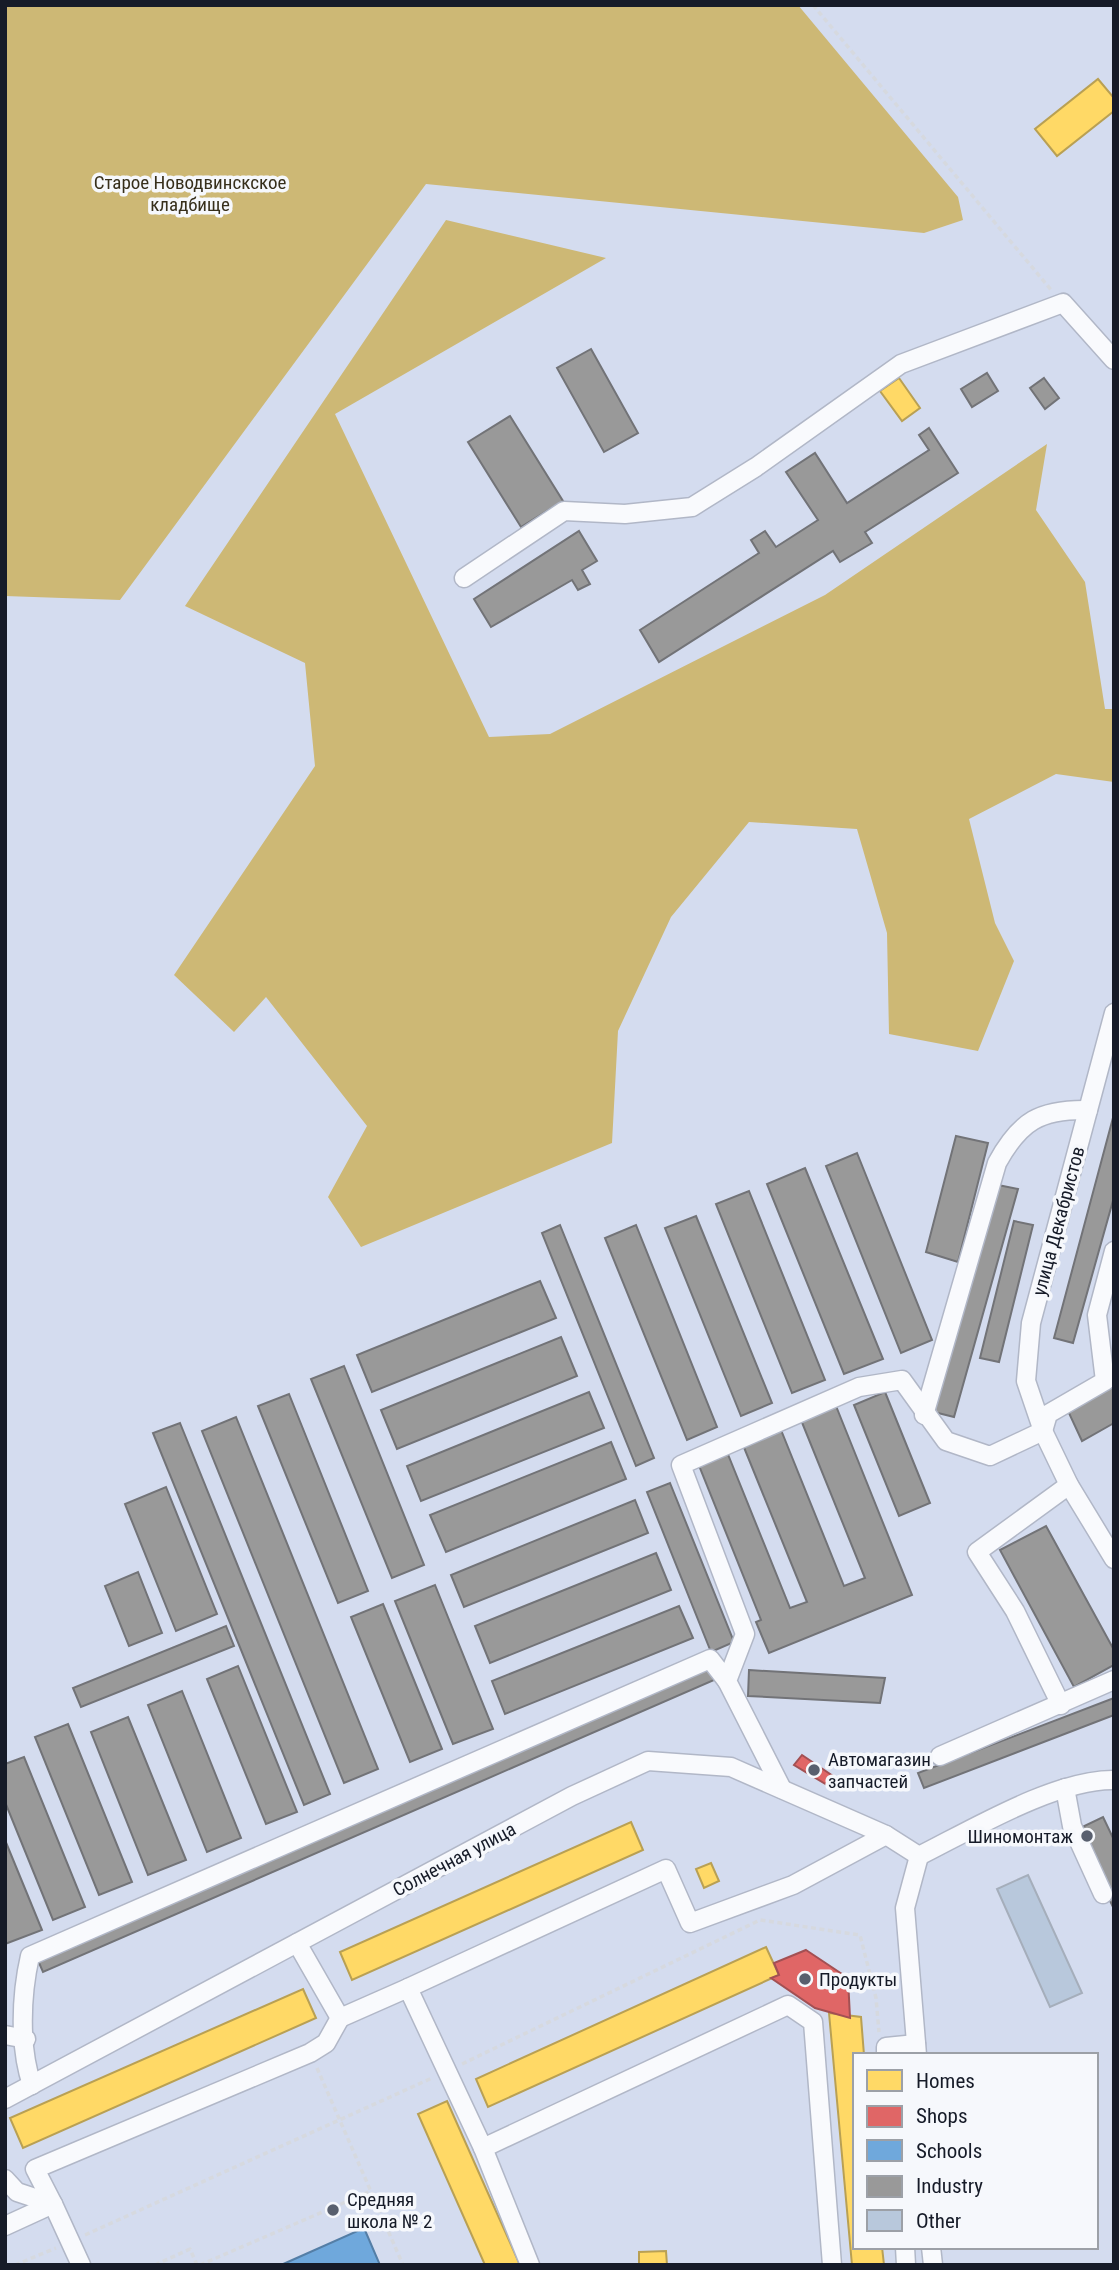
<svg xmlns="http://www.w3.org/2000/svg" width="1119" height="2270" font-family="'Roboto Condensed',sans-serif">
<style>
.forest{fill:#cdb875}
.homes{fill:#ffd966;stroke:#b9a053;stroke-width:2}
.shops{fill:#e06666;stroke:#a35053;stroke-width:2}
.schools{fill:#6fa8dc;stroke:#547ea6;stroke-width:2}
.industry{fill:#999;stroke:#727377;stroke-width:2}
.building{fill:#b8c8dc;stroke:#a5aebb;stroke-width:2}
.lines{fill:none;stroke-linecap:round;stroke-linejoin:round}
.minor-casing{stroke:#b1b7c7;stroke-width:21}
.path{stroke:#d6d9df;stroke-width:3.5;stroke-dasharray:5 3.5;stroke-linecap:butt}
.minor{stroke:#f9fafd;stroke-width:18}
.poi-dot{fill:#585f6e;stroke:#f6f8fc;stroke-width:2.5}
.labels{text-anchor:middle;stroke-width:7;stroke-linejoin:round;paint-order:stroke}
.park-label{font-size:19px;fill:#372f1b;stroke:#f6f8fc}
.street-label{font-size:19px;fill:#161b28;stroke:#f6f8fc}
.poi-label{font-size:19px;fill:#161b28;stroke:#f6f8fc;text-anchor:start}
</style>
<rect width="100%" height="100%" fill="#d4dcef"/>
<g class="forest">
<polygon points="5,5 798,5 958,197 963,220 924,233 426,184 120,600 5,596"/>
<polygon points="446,220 606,258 335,414 489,737 550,734 825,595 1047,444 1036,510 1085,582 1105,709 1114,709 1114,782 1056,774 969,819 995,923 1014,961 978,1051 889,1034 887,933 857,829 749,822 671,917 618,1031 612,1143 361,1247 328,1197 367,1126 266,997 234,1032 174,975 315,766 305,663 185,606"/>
</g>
<g class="homes">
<polygon points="1098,79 1114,98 1114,111 1057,156 1035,129"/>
<polygon points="899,378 920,408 902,421 880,391"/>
<polygon points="631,1822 643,1850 352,1980 340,1952"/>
<polygon points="711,1863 719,1881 704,1888 696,1869"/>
<polygon points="766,1947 779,1975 488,2107 476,2079"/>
<polygon points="303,1989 316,2018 23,2148 10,2118"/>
<polygon points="829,2013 861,2017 864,2055 855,2055 855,2247 882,2247 884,2265 852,2265"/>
<polygon points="447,2101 487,2191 520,2265 485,2265 418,2114"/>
<polygon points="666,2251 667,2265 639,2265 639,2252"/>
</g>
<g class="shops">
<polygon points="802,1755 833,1776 827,1785 794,1765"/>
<polygon points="806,1950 848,1978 850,2018 815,2008 771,1978 779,1975 774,1963"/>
</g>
<polygon class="schools" points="364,2228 380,2265 281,2265 299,2257"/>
<g class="industry">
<polygon points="591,349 638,433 604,452 557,368"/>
<polygon points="987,373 998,391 972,407 961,389"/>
<polygon points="1044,378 1059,398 1045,409 1030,388"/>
<polygon points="510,416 563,501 521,527 468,442"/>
<polygon points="929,428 958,473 865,532 872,543 840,562 833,551 659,662 640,630 759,553 751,540 765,531 776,547 818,520 786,472 815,453 847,503 929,450 919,435"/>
<polygon points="579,531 597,561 582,570 590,584 578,590 572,580 491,627 474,599"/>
<polygon points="1114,1114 1114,1197 1073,1343 1054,1338"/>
<polygon points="956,1136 988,1143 958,1262 926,1252"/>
<polygon points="857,1153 932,1340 901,1353 826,1166"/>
<polygon points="805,1168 883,1359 844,1374 767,1184"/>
<polygon points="998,1185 1018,1189 954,1417 934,1412"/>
<polygon points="749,1191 825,1380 792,1393 716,1204"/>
<polygon points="696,1216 772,1403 741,1416 665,1228"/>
<polygon points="1014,1221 1033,1225 999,1362 980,1358"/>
<polygon points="560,1225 654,1458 636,1466 542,1233"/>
<polygon points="636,1225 717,1427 687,1440 605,1238"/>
<polygon points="540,1281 556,1318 372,1392 357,1355"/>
<polygon points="561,1337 577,1376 397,1449 381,1410"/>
<polygon points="344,1366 424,1565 392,1578 311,1379"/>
<polygon points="1114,1385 1114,1423 1082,1441 1068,1411"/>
<polygon points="589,1392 604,1428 421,1501 407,1466"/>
<polygon points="885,1392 930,1503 899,1516 854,1405"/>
<polygon points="289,1394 368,1591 338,1603 258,1406"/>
<polygon points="836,1406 912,1595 769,1653 756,1622 761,1620 698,1463 727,1452 790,1608 807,1602 743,1445 781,1430 844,1586 865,1578 801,1420"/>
<polygon points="236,1417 378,1769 344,1783 202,1431"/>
<polygon points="180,1423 330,1794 304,1805 153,1433"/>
<polygon points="611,1442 626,1479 446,1552 430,1515"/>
<polygon points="670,1483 734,1642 711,1652 647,1492"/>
<polygon points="166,1487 217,1614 176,1631 125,1504"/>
<polygon points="635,1500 648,1533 464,1607 451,1575"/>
<polygon points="1046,1526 1114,1650 1114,1665 1074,1687 1000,1550"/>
<polygon points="656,1553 671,1590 490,1663 475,1626"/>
<polygon points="138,1572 162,1633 129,1646 105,1586"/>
<polygon points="435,1585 493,1729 453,1744 395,1601"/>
<polygon points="383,1604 442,1749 410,1762 351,1617"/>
<polygon points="679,1606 693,1638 505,1714 492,1681"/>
<polygon points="226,1626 234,1646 81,1707 73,1688"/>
<polygon points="707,1664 714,1680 43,1972 36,1956"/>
<polygon points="238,1666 297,1812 266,1824 207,1679"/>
<polygon points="749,1670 885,1678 880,1703 748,1696"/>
<polygon points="182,1691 241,1838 207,1852 148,1705"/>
<polygon points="1114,1698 1114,1715 924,1788 918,1773"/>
<polygon points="128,1717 186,1860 148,1875 91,1732"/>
<polygon points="68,1724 132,1882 99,1895 35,1737"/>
<polygon points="24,1757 85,1907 53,1920 5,1802 5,1764"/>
<polygon points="1103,1817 1114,1840 1114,1909 1076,1830"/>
<polygon points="5,1840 42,1930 5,1944"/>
</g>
<polygon class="building" points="1028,1875 1082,1993 1050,2007 997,1889"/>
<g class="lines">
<defs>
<g id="minor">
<polyline points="464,578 564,511 625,514 692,507 756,467 901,364 1063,303 1114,360"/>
<polyline points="1114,1013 1031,1323 1026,1381 1043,1431 1069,1485 1114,1559"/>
<path d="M924 1415 997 1163C1020 1121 1040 1109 1088 1110"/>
<polyline points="1061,1705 1015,1611 977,1552 1069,1485"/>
<polyline points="940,1756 1114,1680"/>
<polyline points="1065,1788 1072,1826 1103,1894"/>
<polyline points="782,1789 727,1681 745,1634 681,1465 859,1387 902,1380 946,1441 990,1456 1043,1431 1048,1414 1105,1381 1097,1315 1114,1251"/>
<path d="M919 1856C971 1830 1056 1779 1114 1780"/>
<polyline points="297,1943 340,2018 408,1988 483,2148 788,2005 813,2022 832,2265"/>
<polyline points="408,1988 666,1869 690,1923 793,1885 886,1835"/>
<polyline points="5,2035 26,2039"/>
<polyline points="886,2055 886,2047 916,2044"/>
<polyline points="917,2055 905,1908 919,1856"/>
<path d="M32 2085C19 2047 21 1995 30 1956L710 1659 727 1681"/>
<polyline points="5,2099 572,1796 648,1761 731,1767 886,1835 919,1856"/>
<polyline points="483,2148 530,2265"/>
<polyline points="5,2179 17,2192 53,2204 81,2265"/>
<polyline points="5,2226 53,2204 35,2169 310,2053 326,2043 340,2018"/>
<polyline points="905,2247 906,2265"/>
<polyline points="931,2247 933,2265"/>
</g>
</defs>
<use href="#minor" class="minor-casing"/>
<g class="path">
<polyline points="813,5 1052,291"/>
<polyline points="462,2064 760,1920 860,1935 876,1998 879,2032"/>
<polyline points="317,2068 403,2265"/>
<polyline points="85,2235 432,2078"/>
<polyline points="15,2265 56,2248"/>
<polyline points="155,2265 190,2249 197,2265"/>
<polyline points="200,2265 371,2191"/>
</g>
<use href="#minor" class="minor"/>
</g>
<g class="poi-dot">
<circle cx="814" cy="1770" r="7"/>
<circle cx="1087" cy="1836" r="7"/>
<circle cx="805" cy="1979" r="7"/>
<circle cx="333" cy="2210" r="7"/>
</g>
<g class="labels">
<g class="park-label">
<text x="190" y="189">Старое Новодвинскское<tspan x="190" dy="22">кладбище</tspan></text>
</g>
<g class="street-label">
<text transform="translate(1058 1221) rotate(-75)" y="7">улица Декабристов</text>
<text transform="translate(454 1859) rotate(-28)" y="7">Солнечная улица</text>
</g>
<g class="poi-label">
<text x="828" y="1766">Автомагазин<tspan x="828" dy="22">запчастей</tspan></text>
<text x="1073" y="1843" text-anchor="end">Шиномонтаж</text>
<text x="819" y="1986">Продукты</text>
<text x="347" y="2206">Средняя<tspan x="347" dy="22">школа № 2</tspan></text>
</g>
</g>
<rect width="1119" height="2270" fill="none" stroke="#161b28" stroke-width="14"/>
<rect x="853" y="2053" width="245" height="196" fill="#f6f8fc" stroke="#9ca0a7" stroke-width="2"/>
<rect x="867" y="2070" width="35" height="21" fill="#ffd966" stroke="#9ca0a7" stroke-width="2"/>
<text x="916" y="2088" font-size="21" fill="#161b28">Homes</text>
<rect x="867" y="2106" width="35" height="21" fill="#e06666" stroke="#9ca0a7" stroke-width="2"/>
<text x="916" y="2123" font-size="21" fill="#161b28">Shops</text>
<rect x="867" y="2140" width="35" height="21" fill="#6fa8dc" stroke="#9ca0a7" stroke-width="2"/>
<text x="916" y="2158" font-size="21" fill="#161b28">Schools</text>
<rect x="867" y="2176" width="35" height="21" fill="#999999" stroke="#9ca0a7" stroke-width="2"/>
<text x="916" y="2193" font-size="21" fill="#161b28">Industry</text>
<rect x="867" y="2210" width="35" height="21" fill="#b8c8dc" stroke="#9ca0a7" stroke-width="2"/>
<text x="916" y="2228" font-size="21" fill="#161b28">Other</text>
</svg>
